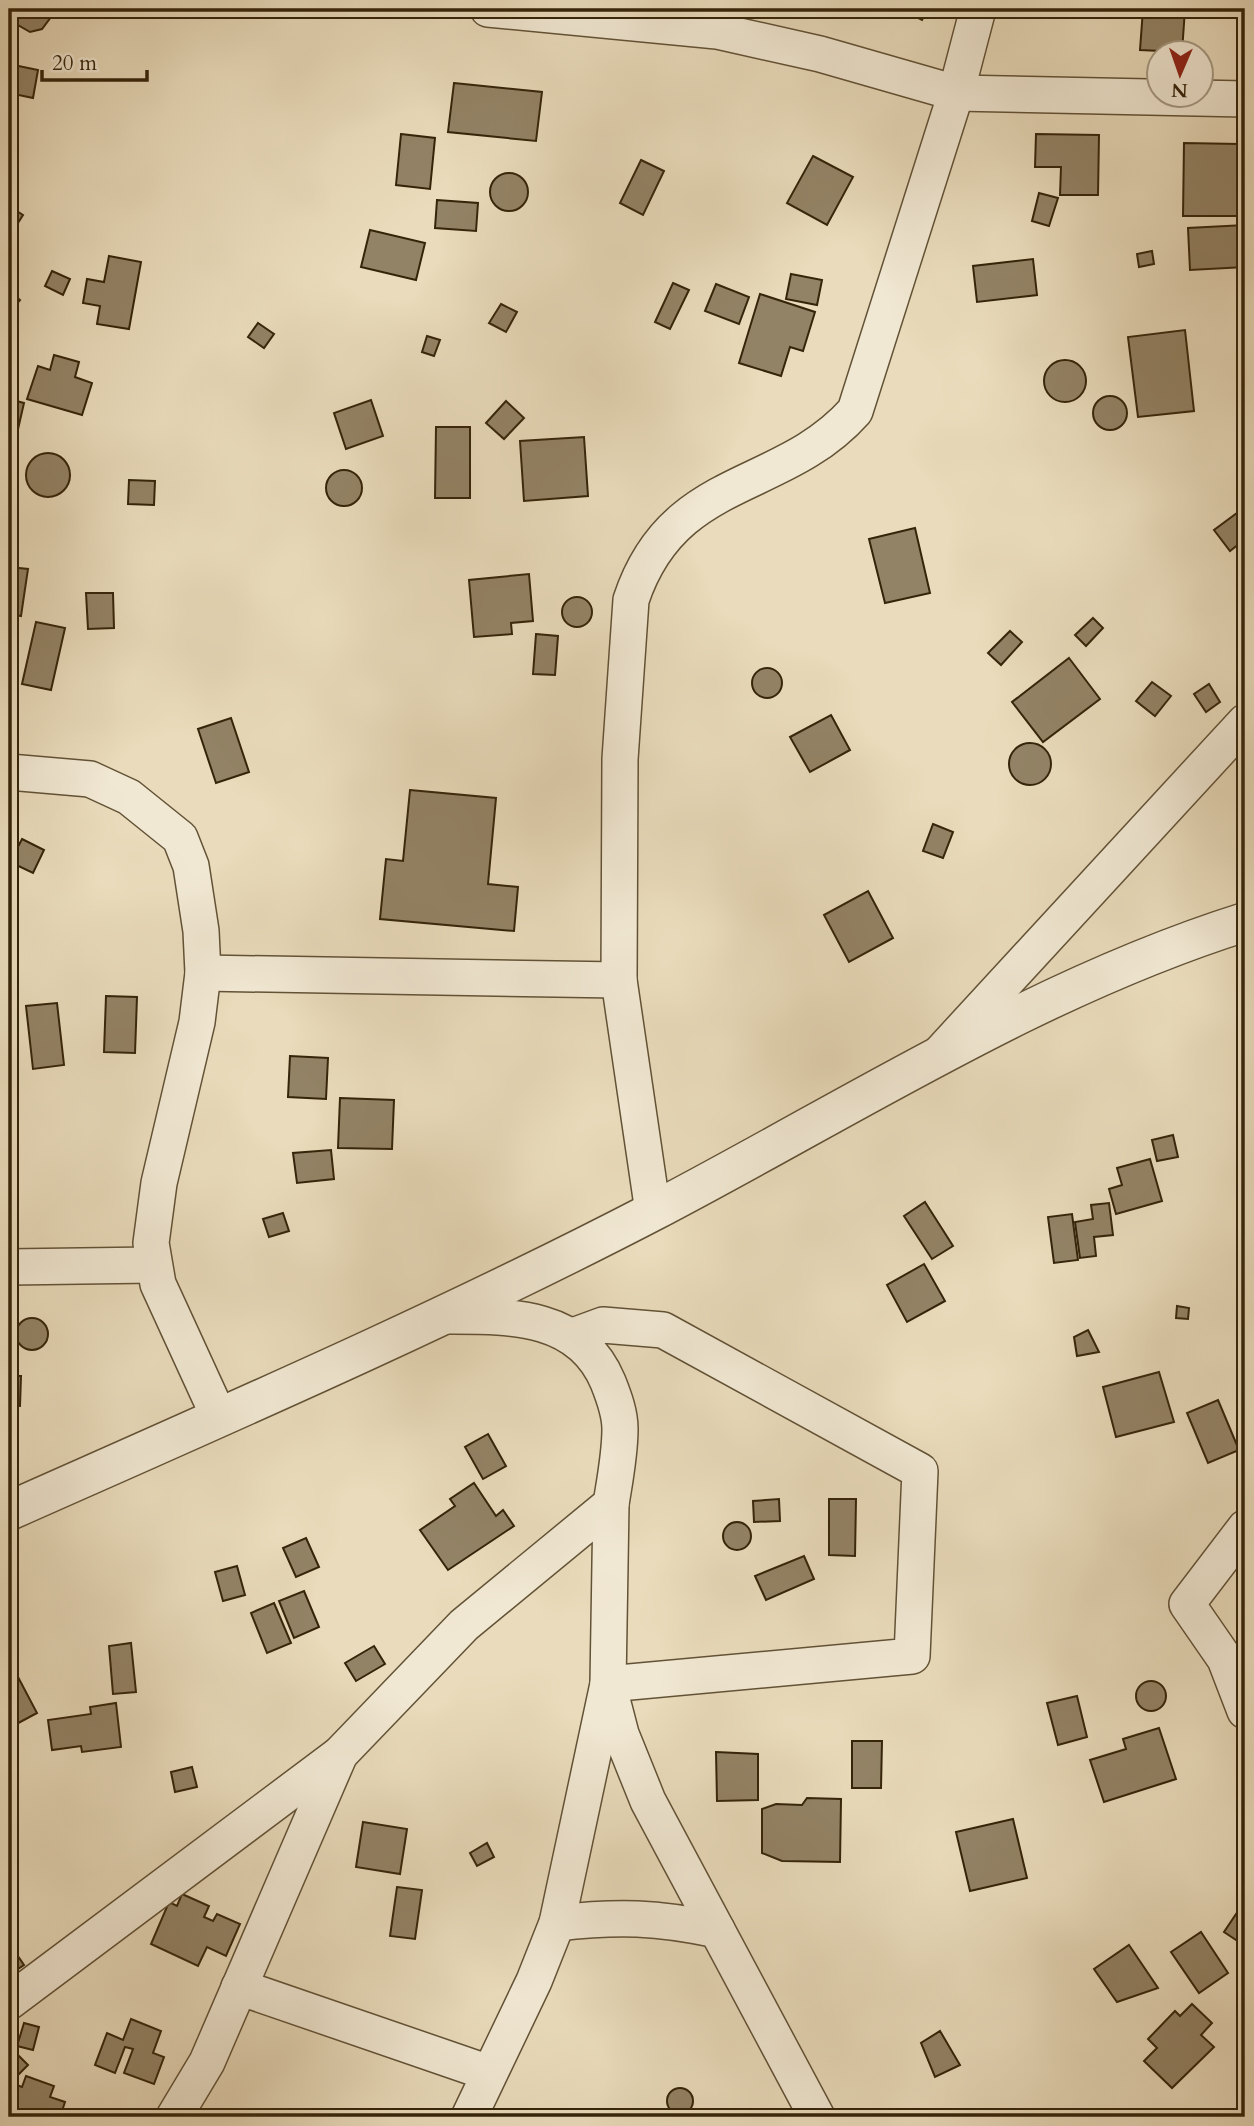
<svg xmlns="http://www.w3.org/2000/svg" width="1254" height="2126" font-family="Cardo,serif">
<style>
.building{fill:#938366;stroke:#35240a;stroke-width:2}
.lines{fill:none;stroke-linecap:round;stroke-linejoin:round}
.minor-casing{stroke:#625236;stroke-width:38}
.tertiary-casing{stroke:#625236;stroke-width:41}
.minor{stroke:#f1e8d3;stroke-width:35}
.tertiary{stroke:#f1e8d3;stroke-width:38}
</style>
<rect width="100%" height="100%" fill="#e9dbbb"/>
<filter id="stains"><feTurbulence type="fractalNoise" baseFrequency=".00286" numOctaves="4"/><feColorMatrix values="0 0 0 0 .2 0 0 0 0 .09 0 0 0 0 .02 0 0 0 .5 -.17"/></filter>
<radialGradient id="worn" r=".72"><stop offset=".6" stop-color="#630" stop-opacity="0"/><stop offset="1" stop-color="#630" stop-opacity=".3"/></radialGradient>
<g class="building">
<polygon points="12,9 53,9 54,13 42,29 30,32 18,25"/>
<polygon points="901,9 928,9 922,20"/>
<polygon points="1143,9 1185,9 1182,52 1140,50"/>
<polygon points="9,64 38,70 33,98 9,93"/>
<polygon points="454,83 542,92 536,141 448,132"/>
<polygon points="401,134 435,138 430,189 396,185"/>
<polygon points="1036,134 1099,135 1098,195 1060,195 1061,167 1035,167"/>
<polygon points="1184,143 1239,144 1237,216 1183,216"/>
<polygon points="813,156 853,177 827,225 787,203"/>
<polygon points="641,160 664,171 643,215 620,203"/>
<circle cx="509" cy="192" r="19"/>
<polygon points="1039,193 1058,198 1049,226 1032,221"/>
<polygon points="437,200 478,203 476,231 435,228"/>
<polygon points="9,206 23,215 9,237"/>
<polygon points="1245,225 1245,267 1190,270 1188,228"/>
<polygon points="370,230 425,243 416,280 361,267"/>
<polygon points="1152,251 1154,264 1139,267 1137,254"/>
<polygon points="109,256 141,262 129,329 97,324 100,306 83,303 87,279 104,282"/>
<polygon points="1033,259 1037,295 977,302 973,266"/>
<polygon points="52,271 70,279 63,295 45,286"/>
<polygon points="791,274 822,280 817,305 786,299"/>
<polygon points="673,283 689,290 670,329 655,322"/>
<polygon points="716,284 749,297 739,324 705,311"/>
<polygon points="9,290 20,300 9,313"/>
<polygon points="760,294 815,312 803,351 790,347 781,376 739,363"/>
<polygon points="501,304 517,312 506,332 489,323"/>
<polygon points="258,323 274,334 264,348 248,337"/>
<polygon points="1185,330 1194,411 1138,417 1128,337"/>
<polygon points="427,336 440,340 434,356 422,352"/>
<polygon points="54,355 79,362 75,377 92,383 82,415 27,399 38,366 50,370"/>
<circle cx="1065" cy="381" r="21"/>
<circle cx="1110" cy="413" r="17"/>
<polygon points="9,399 24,403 13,451 9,450"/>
<polygon points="371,400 383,436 346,449 334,413"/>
<polygon points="506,401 524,418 504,439 486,423"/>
<polygon points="436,427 470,427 470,498 435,498"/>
<polygon points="584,437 588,496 524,501 520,441"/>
<circle cx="48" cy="475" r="22"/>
<circle cx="344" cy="488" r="18"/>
<polygon points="129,480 155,481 154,505 128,504"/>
<polygon points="1245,507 1245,539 1230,551 1214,530"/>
<polygon points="915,528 930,593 885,603 869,539"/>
<polygon points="9,567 28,569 21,616 9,614"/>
<polygon points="529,574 533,621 511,623 512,634 474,637 469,580"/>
<polygon points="86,593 113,593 114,628 88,629"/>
<circle cx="577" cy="612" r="15"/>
<polygon points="1093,618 1103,628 1086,646 1075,635"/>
<polygon points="36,622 65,628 51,690 22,684"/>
<polygon points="1010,631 1022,642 1001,665 988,653"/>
<polygon points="536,634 558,636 555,675 533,674"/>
<polygon points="1069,658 1100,699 1043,742 1012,702"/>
<circle cx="767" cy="683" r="15"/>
<polygon points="1152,682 1171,696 1155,716 1136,701"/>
<polygon points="1209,684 1220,702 1206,712 1194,694"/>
<polygon points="831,715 850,750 810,772 790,737"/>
<polygon points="231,718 249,772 216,783 198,729"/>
<circle cx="1030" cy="764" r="21"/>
<polygon points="410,790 496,798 488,884 518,887 514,931 380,919 386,859 403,861"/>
<polygon points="933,824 953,832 943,858 923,851"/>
<polygon points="22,839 44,850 33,873 10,862"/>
<polygon points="868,891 893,938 849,962 824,915"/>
<polygon points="106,996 137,997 135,1053 104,1052"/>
<polygon points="57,1003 64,1065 33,1069 26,1006"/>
<polygon points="290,1056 328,1058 326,1099 288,1097"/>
<polygon points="340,1098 394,1100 392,1149 338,1148"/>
<polygon points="1173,1135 1178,1157 1157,1161 1152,1140"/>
<polygon points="331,1150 334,1179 297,1183 293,1153"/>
<polygon points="1150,1159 1162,1201 1116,1214 1109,1189 1122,1185 1117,1168"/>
<polygon points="925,1202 953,1246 932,1259 904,1216"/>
<polygon points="1109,1203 1113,1235 1094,1237 1096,1256 1080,1258 1075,1222 1093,1219 1091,1205"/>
<polygon points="283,1213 289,1231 269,1237 263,1219"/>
<polygon points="1072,1214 1078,1260 1054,1263 1048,1217"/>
<polygon points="924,1264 945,1301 907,1322 887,1285"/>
<polygon points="1177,1306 1189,1308 1188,1319 1176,1318"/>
<circle cx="32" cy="1334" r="16"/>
<polygon points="1088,1330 1099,1352 1077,1356 1074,1337"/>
<polygon points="1159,1372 1174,1422 1116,1437 1103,1387"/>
<polygon points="9,1376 21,1376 20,1406 9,1405"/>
<polygon points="1218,1400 1239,1450 1208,1463 1187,1413"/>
<polygon points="488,1434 506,1466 483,1479 465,1447"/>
<polygon points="474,1483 496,1516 503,1510 514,1526 448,1570 420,1530 455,1506 450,1499"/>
<polygon points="779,1499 780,1521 754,1522 753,1501"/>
<polygon points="829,1499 856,1499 855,1556 829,1555"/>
<circle cx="737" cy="1536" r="14"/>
<polygon points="306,1538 319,1567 296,1577 283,1548"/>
<polygon points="804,1556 814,1579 766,1600 755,1576"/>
<polygon points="237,1566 245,1595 223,1601 215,1572"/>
<polygon points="304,1591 319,1627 294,1638 279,1601"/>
<polygon points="274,1603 291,1643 267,1653 251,1613"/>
<polygon points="131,1643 136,1692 113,1694 109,1646"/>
<polygon points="374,1646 385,1664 356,1681 345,1663"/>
<polygon points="18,1677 37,1713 9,1728 9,1682"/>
<circle cx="1151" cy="1696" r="15"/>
<polygon points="1077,1696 1087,1737 1058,1745 1047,1703"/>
<polygon points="116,1703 121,1747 82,1752 81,1746 52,1750 48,1720 91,1714 90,1707"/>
<polygon points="1159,1728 1176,1779 1104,1802 1090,1760 1126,1749 1123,1739"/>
<polygon points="852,1741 882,1741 881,1788 852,1788"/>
<polygon points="716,1752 758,1754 758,1800 717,1801"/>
<polygon points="192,1767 197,1787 175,1792 171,1772"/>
<polygon points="807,1798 841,1799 840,1862 782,1861 762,1853 762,1809 776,1804 802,1805"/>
<polygon points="1013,1819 1027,1878 970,1891 956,1832"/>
<polygon points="363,1822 407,1829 400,1874 356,1867"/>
<polygon points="487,1843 494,1857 477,1866 470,1853"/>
<polygon points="397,1887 422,1890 415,1939 390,1936"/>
<polygon points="182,1894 209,1906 204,1917 213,1921 217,1914 240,1924 226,1956 207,1947 198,1966 151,1944 169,1902 177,1906"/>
<polygon points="1240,1908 1245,1911 1245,1946 1224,1932"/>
<polygon points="1201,1932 1228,1973 1199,1993 1171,1952"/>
<polygon points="9,1943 24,1965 9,1975"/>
<polygon points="1129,1945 1158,1988 1117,2002 1094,1969"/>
<polygon points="1192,2004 1212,2023 1201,2035 1214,2047 1172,2088 1144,2061 1157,2048 1148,2039 1175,2011 1180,2016"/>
<polygon points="131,2019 161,2031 153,2053 164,2057 154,2084 124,2073 133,2049 125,2047 115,2073 95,2065 107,2033 123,2040"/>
<polygon points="24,2023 39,2027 33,2050 17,2046"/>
<polygon points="940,2031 960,2065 935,2077 921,2043"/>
<polygon points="9,2046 28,2065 12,2081 9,2078"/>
<polygon points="26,2076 54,2086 50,2097 65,2102 60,2117 9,2117 9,2098 14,2084 22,2087"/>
<circle cx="680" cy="2101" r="13"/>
</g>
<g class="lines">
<defs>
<g id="minor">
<polyline points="488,9 717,31 820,54 956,93 1245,99"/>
<polyline points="9,772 90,779 129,797 180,838 191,866 201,931 203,973 197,1022 159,1183 151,1243 158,1284 219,1417"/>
<polyline points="203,973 619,980"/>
<polyline points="941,1052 1245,722"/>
<path d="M653 1212 619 980 620 759 631 600C673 473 781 494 855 411L956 93 978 9"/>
<polyline points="9,1267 153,1265"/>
<polyline points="611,1504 608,1684 621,1734 648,1801 817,2117"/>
<polyline points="1245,1528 1187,1604 1225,1659 1245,1711"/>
<path d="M557 1923C618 1916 657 1917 717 1930"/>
<polyline points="239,1987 489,2073"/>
<path d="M9 2002 340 1754 464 1625 611 1504C615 1479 620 1454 620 1429 620 1413 614 1397 608 1382 580 1314 509 1316 446 1316"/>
<polyline points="174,2117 207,2062 340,1754"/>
<polyline points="469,2117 534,1981 557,1923 608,1684 912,1656 920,1471 663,1330 603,1325 573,1336"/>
</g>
<path id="tertiary" d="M9 1511C225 1415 442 1321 652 1212 846 1111 1035 988 1245 922"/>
</defs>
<use href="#minor" class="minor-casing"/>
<use href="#tertiary" class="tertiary-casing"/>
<use href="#minor" class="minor"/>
<use href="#tertiary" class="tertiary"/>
</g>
<rect width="1254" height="2126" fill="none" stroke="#e9dbbb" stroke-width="35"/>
<rect x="10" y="10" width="1233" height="2105" fill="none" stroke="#35240a" stroke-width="3.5"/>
<rect x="18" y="18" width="1219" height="2091" fill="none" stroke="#35240a" stroke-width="2"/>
<g transform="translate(1180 74) rotate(182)"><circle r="33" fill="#f1e8d3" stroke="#a69a83" stroke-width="2"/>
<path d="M0-5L12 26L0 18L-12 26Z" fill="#8f2418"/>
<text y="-10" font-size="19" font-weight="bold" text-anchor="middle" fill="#35240a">N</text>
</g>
<path d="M42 70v10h105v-10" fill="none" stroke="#35240a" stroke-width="3.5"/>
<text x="52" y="70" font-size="21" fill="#35240a" stroke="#f1e8d3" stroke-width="5" paint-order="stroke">20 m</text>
<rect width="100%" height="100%" filter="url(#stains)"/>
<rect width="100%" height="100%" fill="url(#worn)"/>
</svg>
